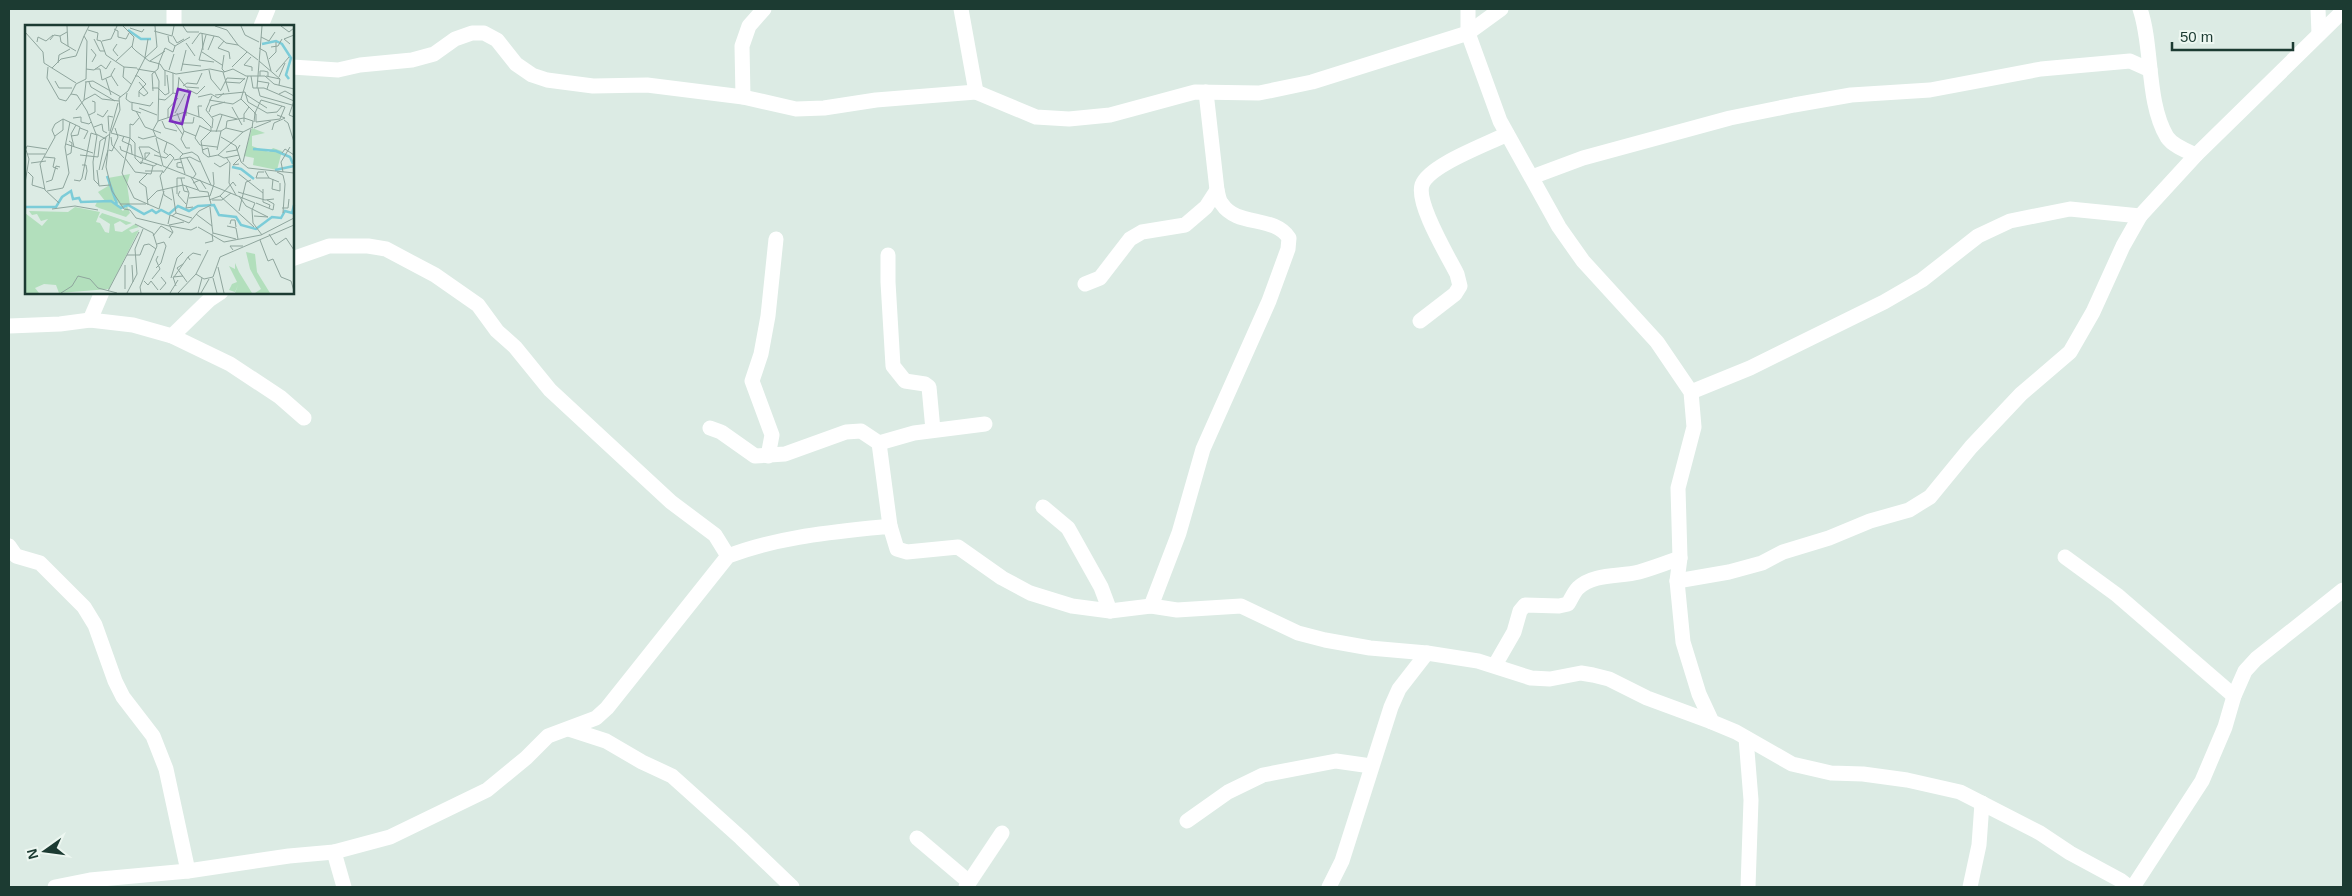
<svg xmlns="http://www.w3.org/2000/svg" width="2352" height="896" font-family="Arial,sans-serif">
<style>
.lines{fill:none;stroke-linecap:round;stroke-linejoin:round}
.minor{stroke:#fff;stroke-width:15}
.inset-river{fill:none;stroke:#7cccd8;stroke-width:2.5}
.inset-road{fill:none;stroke:#8fa59d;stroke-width:1}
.view{fill:#7b2cbf;fill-opacity:0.15;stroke:#7b2cbf;stroke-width:2.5}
.inset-edge{fill:none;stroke:#1c3b32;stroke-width:2.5}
</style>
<rect width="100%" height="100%" fill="#dcebe4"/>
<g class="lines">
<g class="minor">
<polyline points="961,9 976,92"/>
<polyline points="1468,9 1468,33 1500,121 1559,227 1583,261 1657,342 1691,392 1694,427 1678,488 1680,558 1677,581 1683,642 1699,694 1712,722 1736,732 1792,764 1831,773 1863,774 1907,780 1960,792 2040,833 2070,853 2120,880 2129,887"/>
<path d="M2140 9C2153 46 2146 102 2167 137 2173 146 2187 151 2196 155"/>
<polyline points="2318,9 2319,34"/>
<polyline points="174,26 174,9"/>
<polyline points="261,26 268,9"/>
<polyline points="292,67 338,70 360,65 412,60 434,54 455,39 472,33 484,33 497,40 516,64 532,75 547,80 593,86 647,85 743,97 796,109 824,108 876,100 976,92 1036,117 1069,119 1110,115 1195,92 1259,93 1312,82 1468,33 1501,9"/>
<polyline points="743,97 742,46 749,26 764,9"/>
<polyline points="1532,177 1583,158 1730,118 1794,105 1851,95 1930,90 2041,69 2130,61 2150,70"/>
<polyline points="888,255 888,282 893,366 905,381 925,384 929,387 933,430"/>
<polyline points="292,259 329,246 368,246 386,249 435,275 478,305 497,331 515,347 550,390 671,502 715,535 728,556"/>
<polyline points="1085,284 1100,278 1130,239 1142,232 1185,225 1206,207 1217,190"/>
<polyline points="90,320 102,292"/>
<path d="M1420 321 1455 294 1460 286 1457 274C1448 256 1416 204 1422 185 1429 165 1488 144 1507 134"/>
<polyline points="9,326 60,324 90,320 133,325 172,336 230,364 280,397 304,418"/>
<polyline points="172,336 209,300 221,292"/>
<polyline points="1691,392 1750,368 1884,302 1922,280 1978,236 2010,221 2070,209 2140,216"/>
<polyline points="710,428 721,432 755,456 785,454 846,432 861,431 879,443 890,526"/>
<polyline points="879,443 914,433 985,424"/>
<polyline points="768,456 772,435 752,381 761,354 768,316 776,239"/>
<polyline points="1043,507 1068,528 1101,587 1110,611"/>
<path d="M9 546 16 556 40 563 84 607 95 625 115 681 123 697 153 736 166 769 188 871 289 856 334 852 390 837 487 790 526 758 548 736 596 718 607 708 728 556C780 536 836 532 890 526L897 549 907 552 958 547 1002 578 1030 593 1072 606 1110 611 1151 606 1177 610 1241 606 1298 633 1325 640 1370 648 1427 653 1478 661 1531 678 1550 679 1581 673 1593 675 1609 679 1647 698 1712 722"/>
<polyline points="2065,557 2117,595 2234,696"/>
<polyline points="1677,581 1729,572 1762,563 1783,552 1829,538 1870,521 1909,510 1930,497 1971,447 2021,394 2070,352 2093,312 2123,246 2140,216 2196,155 2343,11"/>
<path d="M1151 606 1179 533 1203 449 1269 301 1288 249 1289 238C1274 215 1237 227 1222 204 1219 201 1218 194 1217 190L1206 92"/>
<path d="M1495 665 1514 632 1520 611 1525 605 1559 606 1568 604C1571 599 1574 592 1578 588 1594 573 1620 577 1639 572 1653 568 1666 563 1680 558"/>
<polyline points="569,729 606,741 642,762 672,776 741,838 792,887"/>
<polyline points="1746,738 1751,800 1748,887"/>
<polyline points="1187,821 1228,792 1263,775 1336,761 1371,766"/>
<polyline points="917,838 969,882"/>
<polyline points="334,852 344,887"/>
<polyline points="55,887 90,880 188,871"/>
<polyline points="966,887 1002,833"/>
<polyline points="1329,887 1342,861 1391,707 1399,689 1427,653"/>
<polyline points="1970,887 1979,845 1982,803"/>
<polyline points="2133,887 2202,781 2225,727 2234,696 2245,671 2256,659 2343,590"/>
</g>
</g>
<g transform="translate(25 25)">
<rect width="269" height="269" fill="#dcebe4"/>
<path d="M227 103 240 108 227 111V121L244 127 248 123 257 126 252 145 228 140 229 133 219 131ZM105 149 102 159 105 180 97 183 92 176 81 178 73 176H80L73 167 83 161V153ZM72 177H87L98 186 102 181 105 188 101 192 74 183 70 181ZM50 182 75 187 71 197 75 198 80 207 84 208 85 199 74 192 77 188 107 198 101 200 95 196 89 199 90 206 97 207 110 199 114 202 104 205 107 208 114 205 84 264 34 268 31 260 19 259 10 263 14 268H0V188L17 201 23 194 16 196 12 189 7 190 4 186 43 187ZM221 227 230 229 232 247 245 268H230L236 264 225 244ZM210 238 214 247 227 268H210L213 260 210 267 204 265 207 259 212 257 204 241 210 244Z" fill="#b2dfbc"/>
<path class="inset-river" d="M103 5 116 14H126M237 19 251 16 257 19 266 33 261 50 264 54M228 124 251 126 265 132 268 139M207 142 216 144 229 154M250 145 269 141M82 151 92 179M0 182H31L37 172 46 166 48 174 54 173 56 177 86 176 96 183 103 180 119 189 127 185 131 188 136 185 144 189 153 181 164 186 173 181 189 180 194 190 211 192 216 200 231 204 247 192 256 193 260 186 267 188 269 180"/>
<path class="inset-road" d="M42 1 43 21M64 1 59 11 62 16 61 54 51 59 46 69 52 70 62 86 71 109 81 114M98 1 109 12 107 22 111 26 124 36 135 39 139 45 151 49 185 44 199 47 208 44 221 51H240L249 59 269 64M158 1 162 7H174M190 1 202 5 213 20 233 35M216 1 220 10 234 17M256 1 264 7 269 3M105 3 117 7 119 4M89 4 93 6V12L101 14 104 8M63 5 73 8 72 15 76 16 81 30 99 42 112 43M129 6 147 11 149 1M0 7 18 27 19 38 51 58M177 8 178 25M181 10 174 35 189 37M35 11 36 17 51 26M143 11 144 17 150 21 165 12M148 11 152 18 159 14M236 12 244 16 250 7M69 14 75 26H80M25 15 29 10 35 11 42 7M77 16 86 14 92 1M199 16 193 23 204 27 205 34M12 17 13 12 21 16 28 10M161 18 170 31M92 19 88 25 93 31M167 19 175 8 194 12 201 18 213 20M265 19 259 14 269 10M246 22 253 21 257 14M234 23 241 27 246 46M66 24 71 30 67 37M183 25 189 11M177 27 197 40M199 30 197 44 200 47M120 32 123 14M226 32 219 40 227 42V46M120 33 103 66 94 73 95 85 86 108 105 113 97 148 109 173 134 184 139 166M120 33 132 22 130 1M244 34 251 27V17M91 36 107 21M125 36 140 26M234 36 255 54M33 38 34 30 45 24M134 38 140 23 148 27 150 21M157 39 176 41M23 42 22 53 34 74 41 76 46 69M99 42 98 52 106 59M207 42 222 27M27 43 36 34 51 31 59 11M90 43 86 50 93 61M61 44 69 45 76 40 81 44 86 36M70 44H75L77 55 86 51M112 44 130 47M140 45V61M144 45 149 29M184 45 186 54 196 66M156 46 161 25M130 47 134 56 133 96M198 47 204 67M251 47 264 32M148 48V68M110 51H113L121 59 114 66V72M223 51 216 74 230 88V89H231V97L255 94 260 82 236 75 230 88 229 97M226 51 228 63H239L269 76 264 90 269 92M235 51V46H239L243 47V51M241 51 255 54 254 60M154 52 153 63 159 65M254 52 260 38M154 53 161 62 174 63M81 54 86 70M30 56 34 63H47M232 56 244 58 242 64M60 57 68 56 96 72M64 57 66 62 90 76M200 57 215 58 220 53M158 61 162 58 172 59 177 48M127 63H133L140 70 144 68 142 50M232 63 237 1M233 63 235 71 267 80M162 64 172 69 180 61M196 65 202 53 220 54M128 66 127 49 133 44 134 38M114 67 119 71 123 68 114 57M102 68 101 74 105 77 125 81 128 77M220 69 242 83M254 69 260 66 269 71M190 70 220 67 223 77 242 88 252 87 257 81M173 72 186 69 193 73 199 68M133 74 140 75 148 68 153 69M59 75 61 57M184 75 208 79 216 74M93 78 85 107 81 142 87 166 99 184 105 185 111 193 144 201M107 78V85L116 88M207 82 217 100M114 83 132 90M51 85 59 75 70 69 77 74 94 76M111 86 120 102 136 108M184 87 186 81 200 77M150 88 160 69M152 88 159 106 171 111M72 89 78 92 83 85M64 90 70 87V77L67 76M161 91 163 71M174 92 173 81H177M187 92 195 89 212 94M48 93 56 92V97L64 99 66 97M143 93V84L153 73M146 93 158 110M259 95 263 98 269 117M137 96 140 103 152 106M219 97V89L224 82M157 98H168L169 92M175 101 186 106 176 116 178 128 183 132 193 130M69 102 77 99 78 106 82 108M55 103 63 106 59 114M187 103 188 94 181 85 187 71M201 103 218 107M229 103 246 96M247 105 249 98 260 93 252 90M84 106 83 91 88 92M159 106 156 114 161 123H165M191 107 197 90M72 110 68 137 69 155 74 160M30 111 38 105V94M99 111 97 116 106 120 107 129M86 112 87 120 99 133M113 112 118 114 130 111M196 112 211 121 216 137 223 143 269 148M105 113 110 118V133L116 139 118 134M105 113V99L108 100 114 93M131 113 138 141 166 152 174 166 183 167 186 179M142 117 139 127 143 130M41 119 68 128M175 120 170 113 175 100M175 120 192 122M95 121 96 125 137 141M49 122 46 109 51 100M84 125 87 126 93 112 90 103M177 125 183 123 185 132M192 125 196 106M0 127 2 121 22 124M201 127 212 125 215 120M257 128 260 124 269 130M2 129H20M158 129 155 132 160 149M42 130 46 128 47 118 44 116M55 130 73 132 75 116 85 109M129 130 141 133 145 129 149 133 138 148M214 130 199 133 193 130 218 107 228 102M19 132 30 133 28 142 33 144M201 132 205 138 204 158 211 170M100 133 110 147 126 149 128 141M118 133 114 122H124L134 128M162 133 171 149 168 153M120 134V128H125L120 134M149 135 165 132 175 137M115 137 129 141 132 139M157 137 152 138V142L158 143M218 137 226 104M6 138 21 136M189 138 195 142 203 137M214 139 208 140 215 133M57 140H61L62 146 60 155M72 145 74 161 85 160M74 145 81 112M77 145 83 125M120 146H138M138 146 135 151 139 170 147 175M240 146 244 153 254 157M3 147 8 152 7 160 20 164M239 147H233L231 153H244M252 147 258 150 260 159 258 188M258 147 256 137 265 122M122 149 114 157 121 162 123 180M214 149 238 168M166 152 230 178 227 185 228 198 237 210M156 153 159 166 163 167M248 154 247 164 255 166V158M49 155 55 156 57 153 66 108 72 110M21 157 27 155 31 141 35 142M0 158 4 134 1 125M168 158 175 155 181 164M186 160 173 131 167 127 158 129 148 120 131 112 128 105 133 96 160 87 177 93 186 102V106H196L201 103 202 96 219 93 228 96 227 103M161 161 164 168 161 183 168 182M238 164V177L245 180 244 183M22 166 38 163 44 148 40 122 45 97M155 166 153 170 161 179M213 167 240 175 249 174M152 169V153H160M185 171 189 159 188 147M195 171 229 202M214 171 221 181 243 192 229 191M164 173 185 171M123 175 132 166 158 160 173 165M184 175 195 171 208 157 211 161M187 175H197L206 168M34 178 20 165 15 139 30 112 27 105 30 99 38 94 55 102 53 110 46 111M231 178 248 185 249 179 242 175M95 179H121M185 182 187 201M257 183H263L264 174M27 184 50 181 73 185M214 186 221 157 226 155M151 188 167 193M171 189 187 201 188 209M147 191 151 188 147 163M110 199 128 208 132 221 115 262 116 268M143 199 145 190 164 198 174 186 186 180M205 199 206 195H210L211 202M145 201 166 205 172 202M202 201 211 203 213 214M173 202 199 217 236 210 269 193M188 208 211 214M244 209 251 220 261 213 269 225M128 211 136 201 148 208M144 213 148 207 144 200 159 197M235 215 243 236 248 234 256 252 266 256 269 266M180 218 188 216 187 209M208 225 205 221H218M102 230H115L119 220 124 219 131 224M165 235 163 232 168 228 176 230M158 239 152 243 162 257M107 240 108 257M193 242 199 268M131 243 136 238 141 221 139 217 132 219M171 249 183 225M149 252 163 232M146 253 152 233 158 227M188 253 192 268M127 254 135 244 131 235 133 231M119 256 123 260 126 256 133 265M151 261 148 252 158 251M100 264V240M135 265 141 258 136 252M83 266 114 207M36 268 47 261 53 251 65 254 73 263 92 268M102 268 112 249 110 224 118 204M145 268 153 255M153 268 171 249 179 254 188 252 195 232 269 200M173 268 177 253M176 268 184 254"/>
<path class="view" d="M153 64 165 67 157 99 145 96Z"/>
<rect width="269" height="269" class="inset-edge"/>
</g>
<rect width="2352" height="896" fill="none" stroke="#1c3b32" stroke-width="20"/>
<g transform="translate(45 851) rotate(256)" stroke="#edf7f1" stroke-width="4" paint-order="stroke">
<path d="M0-4L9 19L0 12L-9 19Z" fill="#1c3b32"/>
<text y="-8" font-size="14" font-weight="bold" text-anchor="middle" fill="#1c3b32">N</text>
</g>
<path d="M2172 42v8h121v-8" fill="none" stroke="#1c3b32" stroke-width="2.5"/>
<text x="2180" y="42" font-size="15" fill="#1c3b32" stroke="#edf7f1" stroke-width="4" paint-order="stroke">50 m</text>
</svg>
